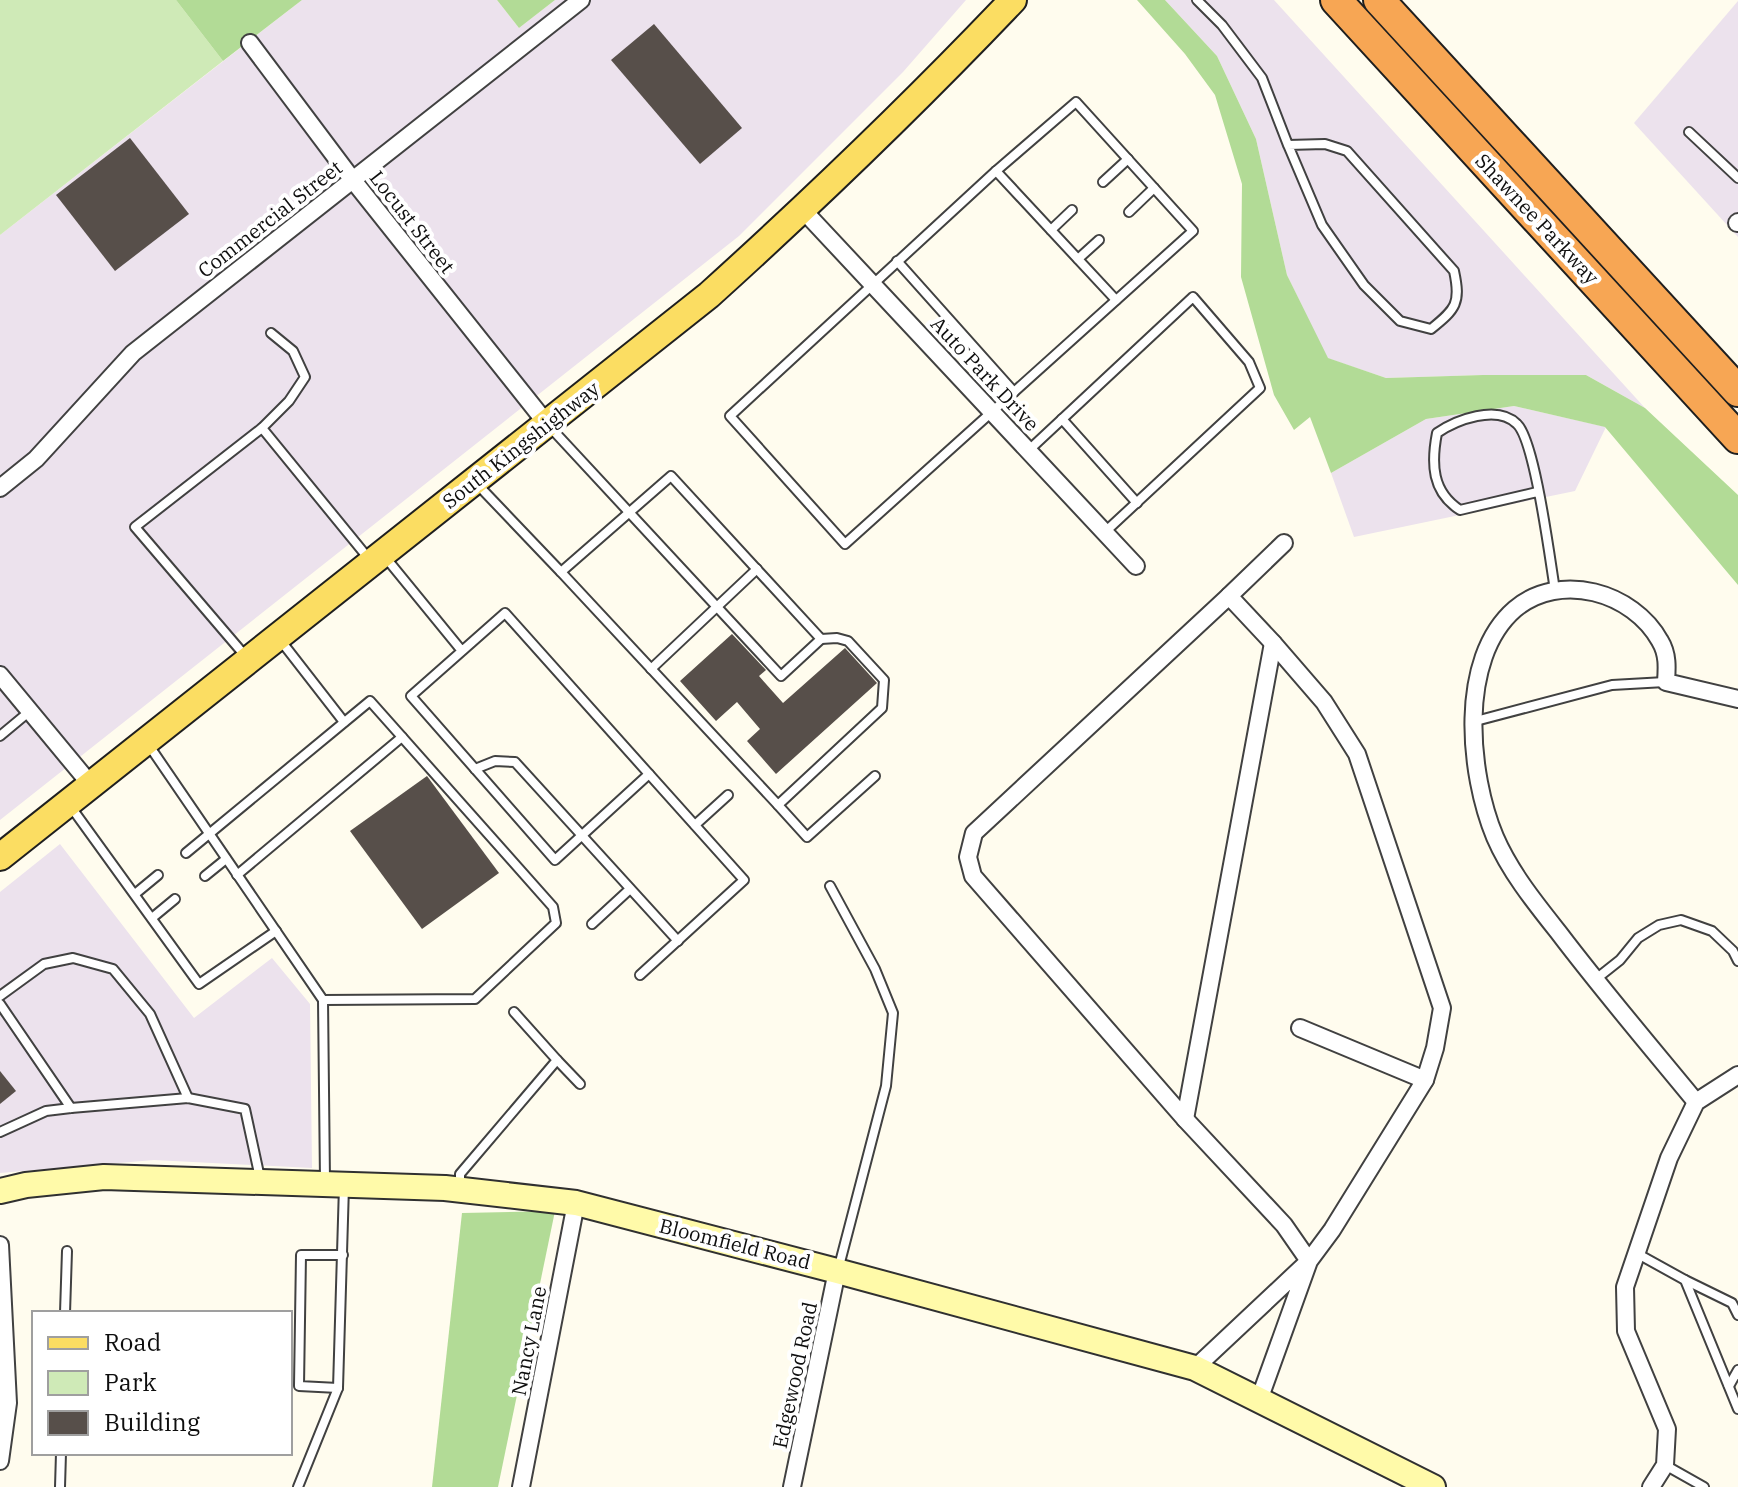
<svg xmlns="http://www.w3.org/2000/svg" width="1738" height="1487" font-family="'IBM Plex Serif',serif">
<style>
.industrial{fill:#ece2ed}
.green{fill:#cfeab7}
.forest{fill:#b2db96}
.building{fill:#574f4a}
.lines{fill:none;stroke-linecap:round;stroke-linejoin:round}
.lane-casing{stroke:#414141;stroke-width:12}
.street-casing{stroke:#414141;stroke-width:20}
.secondary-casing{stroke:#303030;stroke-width:28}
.primary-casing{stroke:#1f1f1f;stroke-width:30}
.highway-casing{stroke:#1f1f1f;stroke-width:34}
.lane{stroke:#fff;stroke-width:8}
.street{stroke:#fff;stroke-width:16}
.secondary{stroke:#fffaa9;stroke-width:24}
.primary{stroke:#fbdd62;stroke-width:26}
.highway{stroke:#f7a654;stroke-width:30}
.labels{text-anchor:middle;stroke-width:8;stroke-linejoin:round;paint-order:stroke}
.street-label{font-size:20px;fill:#0e0e0e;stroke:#fff}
</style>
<rect width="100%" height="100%" fill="#fffcee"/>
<g class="industrial">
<polygon points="302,0 497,0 519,28 555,0 966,0 903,72 739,236 0,820 0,235"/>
<polygon points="1165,0 1274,0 1645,408 1586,375 1483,375 1386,378 1327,358 1287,275 1256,139 1217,56"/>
<polygon points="1738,1 1738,237 1634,123"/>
<polygon points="1514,406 1606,427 1575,491 1354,537 1331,473 1426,419"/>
<polygon points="60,844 194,1018 272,958 310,1004 312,1168 154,1160 0,1173 0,892"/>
</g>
<polygon class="green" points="0,0 176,0 223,61 0,235"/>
<g class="forest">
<polygon points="176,0 302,0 223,61"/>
<polygon points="497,0 555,0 519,28"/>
<polygon points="1137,0 1165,0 1217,56 1256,139 1287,275 1328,358 1386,378 1483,375 1586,375 1645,408 1738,495 1738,585 1605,427 1514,406 1426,419 1331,473 1310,417 1294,430 1274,395 1241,277 1242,184 1215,95 1185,54"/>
<polygon points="555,1211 498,1487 432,1487 462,1213"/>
</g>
<g class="building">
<polygon points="654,24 742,128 700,164 611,60"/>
<polygon points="130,138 189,214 115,271 56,195"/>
<polygon points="732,634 766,670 759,676 783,703 845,648 877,683 776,774 747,741 760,729 737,702 716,721 680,681"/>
<polygon points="427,776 499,873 422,929 350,831"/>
<polygon points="0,1071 16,1091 0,1104"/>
</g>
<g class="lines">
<defs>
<g id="lane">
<path d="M1197 0 1222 25 1262 78 1288 145 1291 152 1322 225 1364 285 1400 321 1431 329C1456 309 1461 303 1454 271L1347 151 1325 144 1288 145"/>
<polygon points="1076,102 1193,231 845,544 730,416 996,171"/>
<polyline points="1689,132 1738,178"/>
<polyline points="996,171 1116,300"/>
<polyline points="1103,182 1128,159"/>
<polyline points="1129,212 1154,188"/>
<polyline points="1051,230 1072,210"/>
<polyline points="1078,259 1099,240"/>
<polyline points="897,261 1014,392"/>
<polyline points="1062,419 1137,503"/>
<polyline points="550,427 781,676 821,639"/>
<polyline points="262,428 289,401 305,377 293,351 271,333"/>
<polyline points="1029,450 1193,297 1249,362 1260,388 1105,532"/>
<polyline points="478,485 561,572 671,476 821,639 837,638 848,641 884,680 882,708 778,805 807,837 875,776"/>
<path d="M1537 492 1460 510C1432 492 1431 464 1437 433 1456 420 1497 404 1517 424 1535 441 1550 560 1555 590"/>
<polyline points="386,558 462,651 411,696 555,860 649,774 505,613 462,651"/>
<polyline points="561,572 778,805"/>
<polyline points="281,641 344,722"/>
<polyline points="247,658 135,527 262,428 369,559"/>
<polyline points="651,669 757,569"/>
<polyline points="1472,722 1612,685 1665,682"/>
<polyline points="0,736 30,711"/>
<polyline points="148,744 323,1000 325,1180"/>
<polyline points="475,769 495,761 515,762 678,941"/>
<polyline points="71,807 199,984 276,931"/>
<polyline points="695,825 728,795"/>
<polyline points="186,853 370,701 402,737"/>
<polyline points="237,875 402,737 553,907 556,923 475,999 323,1000"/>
<polyline points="205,876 226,859"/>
<polyline points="830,886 875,969 893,1013 886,1086 838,1270"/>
<polyline points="135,894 158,875"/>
<polyline points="152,918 175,899"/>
<polyline points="592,924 630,889"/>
<polyline points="640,975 744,880 649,774"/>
<polyline points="1596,979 1620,960 1638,938 1659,925 1681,920 1712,931 1733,951 1738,961"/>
<polyline points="0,996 44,964 73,958 113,969 150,1014 188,1098"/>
<polyline points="0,1004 71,1108"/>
<polyline points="557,1060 580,1084"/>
<polyline points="0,1132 46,1111 71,1108 188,1098 245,1109 260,1178"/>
<polyline points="460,1185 460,1174 557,1060 514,1012"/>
<polyline points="1638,1254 1685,1280 1738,1409"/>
<polyline points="1685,1280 1732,1303 1738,1315"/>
<polyline points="65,1313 67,1251"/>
<polyline points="1729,1386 1738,1370"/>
<polyline points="338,1388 299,1386 301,1255 343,1255"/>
<polyline points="1665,1465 1704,1487"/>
<polyline points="60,1487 61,1453"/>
<polyline points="298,1487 338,1388 344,1186"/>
</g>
<g id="street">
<polyline points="250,43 352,179 547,424"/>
<polyline points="803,210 1136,566"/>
<polyline points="1737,223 1738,222"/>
<polyline points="0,488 36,459 133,353 581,0"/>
<polyline points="1229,596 1284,543"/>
<polyline points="0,675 91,785"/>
<polyline points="1300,1028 1425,1080"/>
<path d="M1696 1102C1650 1046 1603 991 1559 933 1536 904 1510 872 1495 837 1469 775 1457 659 1515 609 1560 571 1633 592 1660 641 1668 654 1667 668 1666 682L1738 699"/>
<polyline points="1185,1119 1273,643"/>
<polyline points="0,1245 8,1403 0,1461"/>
<polyline points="1195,1368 1309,1261 1332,1230 1425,1080 1435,1048 1442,1008 1357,754 1324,702 1273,643 1229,596 974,833 968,857 973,876 1185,1119 1284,1225 1309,1261 1259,1400"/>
<polyline points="521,1487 576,1203"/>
<polyline points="792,1487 837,1271"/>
<polyline points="1651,1487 1665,1465 1667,1429 1626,1331 1625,1287 1669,1158 1696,1102 1738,1075"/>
</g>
<polyline id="secondary" points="0,1191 26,1185 104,1177 445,1188 576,1203 837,1271 1195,1368 1433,1487"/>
<path id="primary" d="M0 857 709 295C814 200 915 103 1013 0"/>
<g id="highway">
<polyline points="1336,0 1738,438"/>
<polyline points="1379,0 1738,391"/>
</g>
</defs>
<use href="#lane" class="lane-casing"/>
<use href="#street" class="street-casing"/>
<use href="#secondary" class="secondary-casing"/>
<use href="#primary" class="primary-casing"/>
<use href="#highway" class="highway-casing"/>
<use href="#lane" class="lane"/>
<use href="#street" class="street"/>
<use href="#secondary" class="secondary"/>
<use href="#primary" class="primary"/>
<use href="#highway" class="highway"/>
</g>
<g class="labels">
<g class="street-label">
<text transform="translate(270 219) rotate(-38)" y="7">Commercial Street</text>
<text transform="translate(1537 219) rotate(47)" y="7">Shawnee Parkway</text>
<text transform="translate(412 222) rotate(52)" y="7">Locust Street</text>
<text transform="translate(985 374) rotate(47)" y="7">Auto Park Drive</text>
<text transform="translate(521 445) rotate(-38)" y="7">South Kingshighway</text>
<text transform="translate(735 1244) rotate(14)" y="7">Bloomfield Road</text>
<text transform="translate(529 1341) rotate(-79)" y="7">Nancy Lane</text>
<text transform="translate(795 1375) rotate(-78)" y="7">Edgewood Road</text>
</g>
</g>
<rect x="32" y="1311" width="260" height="144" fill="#ffffff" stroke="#9f9f9f" stroke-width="2"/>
<rect x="48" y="1337" width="40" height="12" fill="#fbdd62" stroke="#9f9f9f" stroke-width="2"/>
<text x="104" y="1351" font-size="24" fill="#0e0e0e">Road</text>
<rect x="48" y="1371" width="40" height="24" fill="#cfeab7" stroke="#9f9f9f" stroke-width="2"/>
<text x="104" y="1391" font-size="24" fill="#0e0e0e">Park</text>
<rect x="48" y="1411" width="40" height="24" fill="#574f4a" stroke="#9f9f9f" stroke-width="2"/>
<text x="104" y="1431" font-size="24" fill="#0e0e0e">Building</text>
</svg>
